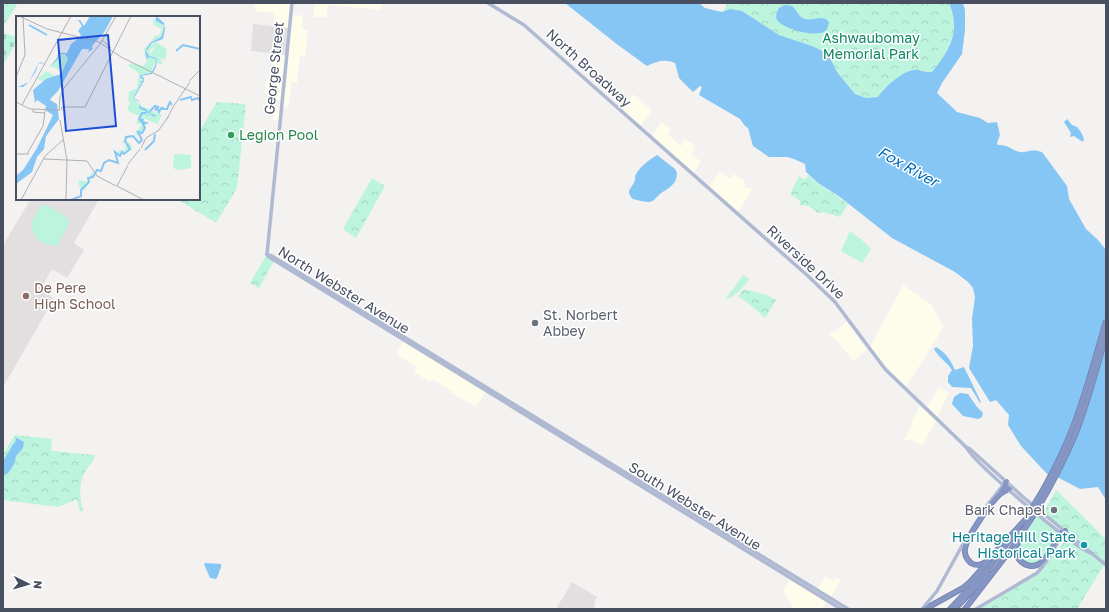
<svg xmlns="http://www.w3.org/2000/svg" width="1109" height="612" font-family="'Golos Text',sans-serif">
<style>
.commercial{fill:#fefceb}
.education{fill:#e2dfe0}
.grass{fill:#bdf4de}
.cemetery{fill:url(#cemetery-stones)}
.park{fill:url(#park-crowns)}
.water{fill:#86c6f4}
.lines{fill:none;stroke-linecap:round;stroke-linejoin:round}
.highway-casing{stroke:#7081b0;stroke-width:6}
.major{stroke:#afb9d2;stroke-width:3.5}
.highway{stroke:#8596c4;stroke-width:4.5}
.highway-bridge-casing{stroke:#7081b0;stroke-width:6;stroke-linecap:butt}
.highway-bridge{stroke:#8596c4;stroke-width:4.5}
.leisure-dot{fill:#2e9e5b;stroke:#fff;stroke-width:1.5}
.education-dot{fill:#8d6e63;stroke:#fff;stroke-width:1.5}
.worship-dot{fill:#6b7280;stroke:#fff;stroke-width:1.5}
.culture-dot{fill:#0f9aa8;stroke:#fff;stroke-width:1.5}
.labels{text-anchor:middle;stroke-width:3;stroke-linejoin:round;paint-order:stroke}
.park-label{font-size:14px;fill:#0f8563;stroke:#fff}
.street-label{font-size:14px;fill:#474f61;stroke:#fff}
.leisure-label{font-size:14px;fill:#27864d;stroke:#fff;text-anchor:start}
.education-label{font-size:14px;fill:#785e54;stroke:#fff;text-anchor:start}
.worship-label{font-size:14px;fill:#5b616d;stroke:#fff;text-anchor:start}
.culture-label{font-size:14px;fill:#0d838f;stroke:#fff;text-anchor:end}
.water-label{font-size:15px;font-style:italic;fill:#006cba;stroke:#fff}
.inset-river{fill:none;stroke:#86c6f4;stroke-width:2}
.inset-road{fill:none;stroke:#afb0b7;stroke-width:1}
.view{fill:#1d4ed8;fill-opacity:0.15;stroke:#1d4ed8;stroke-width:2}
.inset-edge{fill:none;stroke:#474f61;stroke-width:2}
</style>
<defs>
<pattern id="cemetery-stones" width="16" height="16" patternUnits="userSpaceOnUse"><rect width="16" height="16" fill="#bdf4de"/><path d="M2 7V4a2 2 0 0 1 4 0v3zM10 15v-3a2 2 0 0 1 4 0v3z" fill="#a4d3c1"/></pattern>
<pattern id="park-crowns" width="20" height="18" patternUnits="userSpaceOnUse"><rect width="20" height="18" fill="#bdf4de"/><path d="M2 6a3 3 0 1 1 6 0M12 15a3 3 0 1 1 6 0" fill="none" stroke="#a4d3c1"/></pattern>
</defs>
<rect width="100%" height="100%" fill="#f4f1f1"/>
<g class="commercial">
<polygon points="255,3 292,3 291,14 303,16 302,29 308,30 305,56 300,56 297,83 292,82 288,109 281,108 280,121 273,120 274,107 281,108 282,101 271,100 269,99 270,93 265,93 267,80 271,79 274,53 286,55 289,28 274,26 275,13 255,11"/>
<polygon points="310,3 382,3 381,10 328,5 326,18 313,17 315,4"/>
<polygon points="633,94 652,110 640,126 623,111"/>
<polygon points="661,122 671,129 668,134 681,146 685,139 696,146 691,155 701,161 694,173 652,136"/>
<polygon points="720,171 730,179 734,174 745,181 744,183 745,187 752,189 738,212 709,186"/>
<polygon points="903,285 931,304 944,327 906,387 891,372 870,347"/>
<polygon points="847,322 867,350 853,361 837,341 829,335"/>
<polygon points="405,339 487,390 476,407 452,393 452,391 432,379 430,382 414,372 417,367 396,354"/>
<polygon points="939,387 949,393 937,417 927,407"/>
<polygon points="920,406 936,421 922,446 911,439 906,441 904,440 912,425 911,423"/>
<polygon points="825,576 833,581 836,577 841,581 831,597 818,589"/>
<polygon points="790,579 826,602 823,609 794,609 783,590"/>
</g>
<g class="education">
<polygon points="253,24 289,28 286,55 251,51"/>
<polygon points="31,199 99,199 74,243 84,250 67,278 52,269 43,285 44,292 54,299 3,387 3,245"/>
<polygon points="572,582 597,597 595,601 594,609 556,609"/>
</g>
<g class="grass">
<path d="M45 204 68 218 69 223 57 246C52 245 47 245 42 242 25 232 32 213 45 204Z"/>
<polygon points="850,231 863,241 871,249 862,263 841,251"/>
<path d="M743 275 749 279C743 288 736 296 725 300Z"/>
<path d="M1037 515 1057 532 1058 536C1047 552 1043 572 1021 560L1017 550 1018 544Z"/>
</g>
<polygon class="cemetery" points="3,33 17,37 17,41 3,65"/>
<g class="park">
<polygon points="3,3 18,3 3,27"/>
<path d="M728 3H949C961 31 950 50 932 72 927 73 924 70 920 70 903 71 886 85 878 97L866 98 855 94 837 72 830 58 812 46 779 35 742 11 722 13Z"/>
<polygon points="217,102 246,104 237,188 216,223 177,199 199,199 199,132"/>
<path d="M808 175C820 187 836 194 848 204L840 217 823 212 818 213 809 206 800 205V201L790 194 799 176 805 180Z"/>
<polygon points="372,178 385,186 356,238 343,229"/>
<polygon points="266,256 274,261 259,288 250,283"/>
<polygon points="744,289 767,295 776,300 765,318 754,308 738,296"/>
<path d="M15 435 52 439 51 451 95 455C94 462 88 466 85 472 78 484 80 497 83 511L80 512 77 499 58 507 3 500V454Z"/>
<polygon points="1056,490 1106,539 1106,562 1077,609 980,609 1035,576 1041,570 1068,537 1044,512"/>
</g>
<g class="water">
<path d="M565 3H699L705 8 722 12 730 9 742 11 779 35 812 46 822 51 830 58 837 72 855 94 866 98 878 97C885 87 900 73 913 70 920 69 925 73 932 72 950 50 961 31 949 3H963L965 10V30L962 54 942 83 937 93 957 112 980 118 988 123 997 122 1000 135 997 143 998 145C1008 144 1011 150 1020 152 1024 153 1026 151 1029 151 1034 150 1038 151 1042 152L1067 186 1069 199 1086 229 1098 240 1106 250V500L1098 487 1080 489 1059 478 1048 475 1021 446 1008 425 1009 415 996 400 990 402 969 368 973 346 972 319 975 297 973 288 968 282 955 272 892 238 840 197 818 183 806 172 805 164 794 159 787 157H769L753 146 748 128 745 126 740 119 699 95 702 87 700 86 693 92 679 78 675 63C665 59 657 61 647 66L618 45Z"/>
<path d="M785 5 792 6C796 9 798 16 803 18 812 23 821 13 829 22 828 26 828 29 825 31 816 38 783 29 777 20 775 16 777 12 779 8Z"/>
<polygon points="1067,119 1072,125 1077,127 1081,132 1084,139 1083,142 1074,136 1070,137 1071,133 1064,122"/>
<path d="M657 155 675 169 677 173C677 185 668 188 660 194 656 197 655 201 649 202 645 202 637 200 633 199 624 190 633 188 635 180 636 175 634 178 636 174 641 166 649 160 657 155Z"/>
<path d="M936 347C946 353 950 359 955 370L964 367 981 402 980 403 971 388 952 387 948 382V376L952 370C947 362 939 358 934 349Z"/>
<polygon points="960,393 968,394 977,407 983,413 982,417 978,419 963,416 952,404 954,397"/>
<path d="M15 437 24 442 23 448 16 456C15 464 10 473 3 476V461L16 440Z"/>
<path d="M205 563 221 564V568C218 572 219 576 216 579L210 578 204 564Z"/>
</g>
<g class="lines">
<defs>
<g id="highway">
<path d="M1009 489C1004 491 999 494 996 498 988 507 966 538 965 549 964 554 967 560 971 563 976 566 982 565 986 562L1026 519"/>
<polyline points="1001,492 1005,486 1006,482"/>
<path d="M1022 536C1020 540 1017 543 1016 548 1014 560 1028 570 1039 564 1047 560 1056 541 1061 533L1065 531"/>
<polyline points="925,609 963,588 970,582 988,562"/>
<polyline points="950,609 988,569 1015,533"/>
<polyline points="955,609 988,574"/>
<polyline points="965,609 1012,548 1033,516"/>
</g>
</defs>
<use href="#highway" class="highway-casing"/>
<g class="major">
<path d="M488 3 524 25 808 276 835 302 885 369 966 447C975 464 1073 547 1091 553"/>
<polyline points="267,254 272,256 848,609"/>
<polyline points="267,254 292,3"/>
<polyline points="267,255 269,257 841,609"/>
<polyline points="966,447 970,449 1023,497 1106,565"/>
<polyline points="982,512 1004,484"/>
<polyline points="922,609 937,591 968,535"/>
<polyline points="976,609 1037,573 1043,566 1064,533"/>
</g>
<use href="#highway" class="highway"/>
<defs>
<g id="highway-bridge">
<path d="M1029 513C1045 488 1059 462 1070 435 1085 398 1095 359 1106 321"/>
<path d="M1033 516C1049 490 1063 463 1075 435 1088 403 1096 369 1106 336"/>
</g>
</defs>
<use href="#highway-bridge" class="highway-bridge-casing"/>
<use href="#highway-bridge" class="highway-bridge"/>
</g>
<circle class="leisure-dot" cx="231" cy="135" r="4"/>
<circle class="education-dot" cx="26" cy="296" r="4"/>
<g class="worship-dot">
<circle cx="535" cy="323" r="4"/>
<circle cx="1054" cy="510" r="4"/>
</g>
<circle class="culture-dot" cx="1084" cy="545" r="4"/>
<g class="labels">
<g class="park-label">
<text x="871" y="43">Ashwaubomay<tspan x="871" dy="16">Memorial Park</tspan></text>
</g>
<g class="street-label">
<text transform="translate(274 68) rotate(-84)" y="5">George Street</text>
<text transform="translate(589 68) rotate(42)" y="5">North Broadway</text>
<text transform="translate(806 262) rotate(43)" y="5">Riverside Drive</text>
<text transform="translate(344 290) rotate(32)" y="5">North Webster Avenue</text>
<text transform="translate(695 506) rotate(32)" y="5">South Webster Avenue</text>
</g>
<g class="leisure-label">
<text x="239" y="140">Legion Pool</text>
</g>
<g class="education-label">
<text x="34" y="293">De Pere<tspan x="34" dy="16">High School</tspan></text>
</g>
<g class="worship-label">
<text x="543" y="320">St. Norbert<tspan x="543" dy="16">Abbey</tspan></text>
<text x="1046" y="515" text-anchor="end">Bark Chapel</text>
</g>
<g class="culture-label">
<text x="1076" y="542">Heritage Hill State<tspan x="1076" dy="16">Historical Park</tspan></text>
</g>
<g class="water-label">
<text transform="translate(908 167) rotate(29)" y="5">Fox River</text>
</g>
</g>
<g transform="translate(16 16)">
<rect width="184" height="184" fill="#f4f1f1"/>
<path d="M142 27 151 33 149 44 133 39ZM158 138 175 139V152L163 154 157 152Z" fill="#bdf4de"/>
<path d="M138 2 147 8 148 13 145 21 134 27 139 20H143L146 13 137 9ZM140 26 143 28 135 33 133 39 144 42 147 49 140 47V43L135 57 125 59 128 64 117 81 122 88 146 99 142 107 146 110 127 102 129 112 126 117 122 115 123 120 119 118 126 108H120L123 100 111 94 114 87 112 84 113 76 121 72 123 57 112 50 114 47 128 50 131 45 128 38 130 37 132 41 136 42 131 38V33L127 36 131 28V31ZM46 36 52 43 46 55 34 50ZM30 55 38 59 40 61 28 66 21 63ZM113 120 118 122 113 121 110 125 115 128 116 134 111 133 104 140 102 135 97 136 109 134 110 127H105ZM76 155 78 160 74 161 69 174H65L62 166 64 164 71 166Z" fill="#bdf4de"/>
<path d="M74 0H97L89 15 76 30 77 33 72 36 73 33H66L42 75 36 81 34 84 41 88 43 103 30 120 28 133 21 141 16 156 0 168V160L7 154 21 132 37 99 29 94 30 90 21 84 19 87 17 74 30 63 45 58 52 43 49 38H43L42 43 33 52 26 47 22 48 20 55 13 66 7 71H2L13 66 22 48 25 46 27 47 33 52 41 42 42 37H51L55 28 63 22 65 19 62 15 66 10 62 4 54 5 64 4 68 10ZM140 0 148 7 149 13 147 23 136 27 130 35 133 40 140 42 141 43 140 51 136 58 125 60 128 62V65L118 82 123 85 124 91 130 93 132 96 135 94 134 98H137L139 99 140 101 135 99 133 97 132 100H131L133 96 131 97 127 96H131L123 92V86L117 82 126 66H124L128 64 124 61 125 59 135 57 139 50 140 43 132 41 131 44 129 35 134 27 145 21 147 16 148 9 140 5Z" fill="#86c6f4"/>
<path class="inset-river" d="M13 9 31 19M160 35 167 29 184 33M164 84 175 81 176 84 182 82 184 85M146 91 147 93H151L154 86 156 89M134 95 139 90 142 91 139 94 142 93 143 96 146 91M129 134 138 125 139 118M55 184 65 180V174L73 166 72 162 77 161 81 154 85 155 88 147 93 144 102 147 99 136 104 140 106 136 108 138 114 133 109 125 110 121 117 120 123 127 126 124 122 116 126 117 129 112 127 108 130 107 126 106 127 103 125 105 123 103 126 97H130"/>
<path class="inset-road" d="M3 0 31 13 83 26 105 41 184 80M86 24 95 32M0 61 9 39 7 1M173 65 184 54M0 86 14 93 43 94M6 89 55 0M69 91 115 0M157 91 174 66M17 93V96L29 97M45 94 46 91H69M43 95 44 81 48 72 84 28 100 0M151 103 157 91M44 104 51 144 71 145 81 160 100 170M125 132 130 122 143 114 152 101M0 138H13M11 138 27 110 29 95M28 143 51 144M112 148 124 133M112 149 101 170 128 184M5 184 29 140 47 124M50 184 51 144"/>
<path class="view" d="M92 19 100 110 50 115 42 24Z"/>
<rect width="184" height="184" class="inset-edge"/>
</g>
<rect width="1109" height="612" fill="none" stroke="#474f61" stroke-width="8"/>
<g transform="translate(28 584) rotate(95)" stroke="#ffffff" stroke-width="3" paint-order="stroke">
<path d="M0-3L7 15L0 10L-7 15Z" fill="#474f61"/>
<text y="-6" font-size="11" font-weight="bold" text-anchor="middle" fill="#474f61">N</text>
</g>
</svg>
